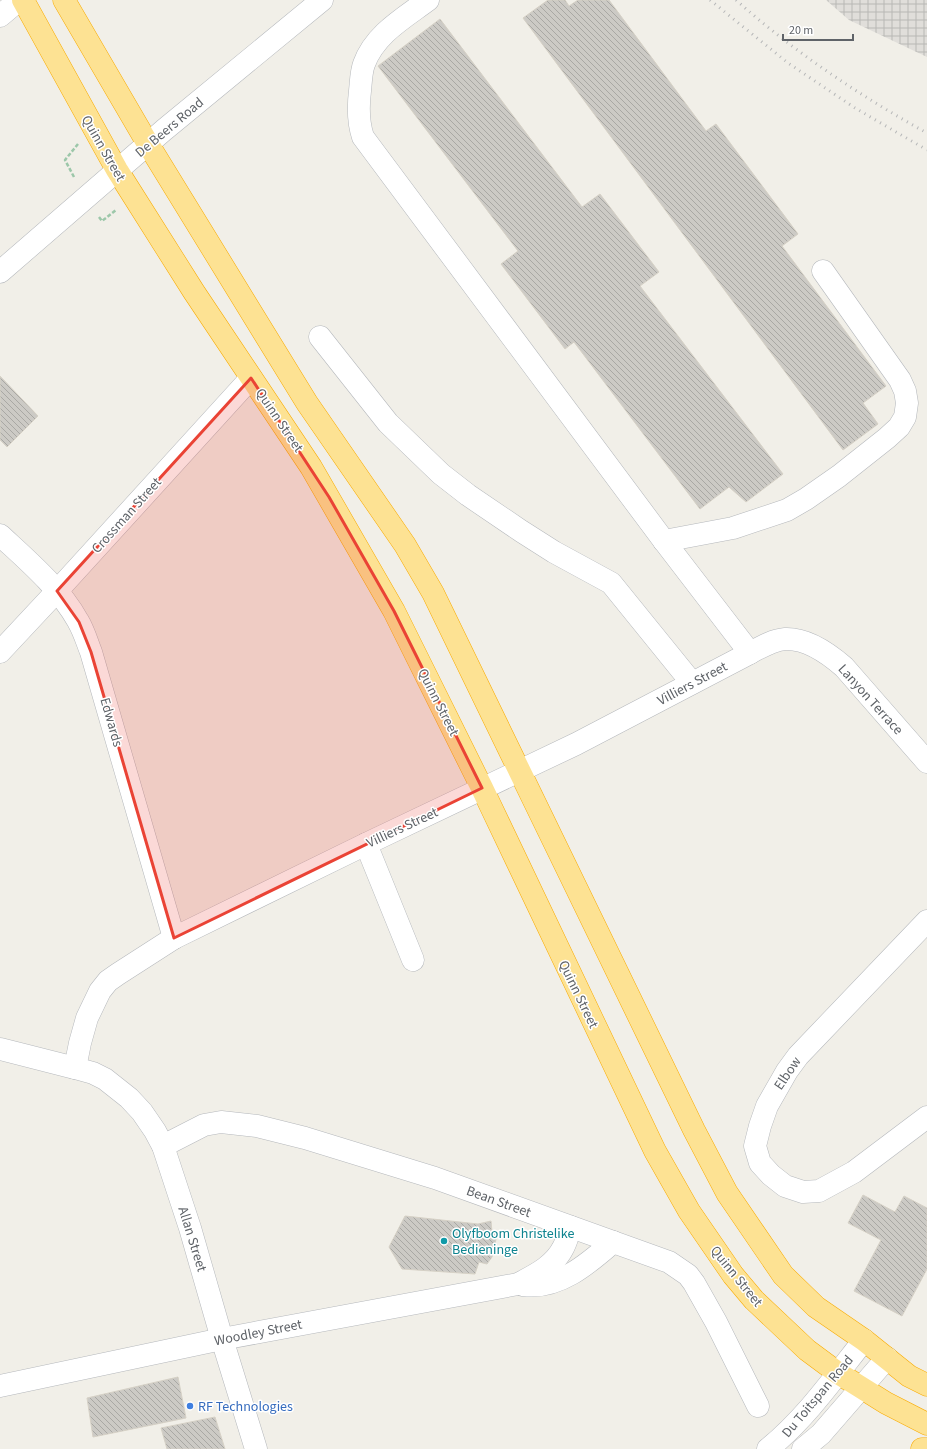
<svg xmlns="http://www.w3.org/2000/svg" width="927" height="1449" font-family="'Source Sans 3',sans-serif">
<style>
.industrial{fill:url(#industrial-grid)}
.building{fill:url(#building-back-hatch);stroke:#d6d1c6}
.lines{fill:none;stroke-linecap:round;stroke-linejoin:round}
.minor-casing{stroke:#b5b8bc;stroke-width:23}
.highway-casing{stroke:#f9ab00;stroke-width:23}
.path{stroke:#9cc7a9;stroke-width:2.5;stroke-dasharray:4 2;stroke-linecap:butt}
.minor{stroke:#fff;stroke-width:22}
.highway{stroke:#fde293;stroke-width:22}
.rail{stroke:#b6b7b8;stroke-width:3;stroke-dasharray:1 5;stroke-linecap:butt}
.marked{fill:#ea4335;fill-opacity:0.2;stroke:#ea4335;stroke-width:3;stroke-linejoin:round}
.culture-dot{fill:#0f9aa8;stroke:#fff;stroke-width:1.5}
.shop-dot{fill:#3f7fe0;stroke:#fff;stroke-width:1.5}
.labels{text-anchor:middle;stroke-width:3;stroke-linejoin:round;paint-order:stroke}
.street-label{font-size:14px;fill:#5f6368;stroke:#fff}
.culture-label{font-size:14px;fill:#0d838f;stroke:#fff;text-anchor:start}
.shop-label{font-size:14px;fill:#366cbe;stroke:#fff;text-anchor:start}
</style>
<defs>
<pattern id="industrial-grid" width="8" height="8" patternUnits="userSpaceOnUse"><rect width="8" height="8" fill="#e0deda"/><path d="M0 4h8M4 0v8" fill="none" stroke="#b9b8b5"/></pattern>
<pattern id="building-back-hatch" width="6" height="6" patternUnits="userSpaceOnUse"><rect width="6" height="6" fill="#cccac5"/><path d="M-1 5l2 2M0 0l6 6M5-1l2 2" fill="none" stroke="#a9a8a4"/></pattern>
</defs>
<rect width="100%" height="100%" fill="#f1efe8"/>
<polygon class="industrial" points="826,0 927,0 927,57 849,20"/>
<g class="building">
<polygon points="548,0 565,0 569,6 578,0 609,0 706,131 716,124 798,234 782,246 886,386 863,403 878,424 843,450 523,18"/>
<polygon points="440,19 582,207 600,194 659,272 640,286 783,474 746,502 729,487 700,509 574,342 565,349 501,264 518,251 378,66"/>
<polygon points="0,376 38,416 7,447 0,440"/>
<polygon points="863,1195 895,1212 904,1196 927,1208 927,1269 902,1316 854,1291 881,1240 848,1223"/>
<polygon points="405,1216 478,1224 491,1221 492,1232 497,1235 492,1257 487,1264 479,1262 475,1274 402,1269 389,1247"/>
<polygon points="178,1377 186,1418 93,1437 87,1398"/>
<polygon points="215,1417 225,1449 167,1449 161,1428"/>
</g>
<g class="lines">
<defs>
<g id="minor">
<path d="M428 0C404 18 375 34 364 64 361 72 361 82 360 91 358 107 358 122 363 137L664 541 750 653"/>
<polyline points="0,16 19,0"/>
<polyline points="0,272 164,130 322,0"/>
<polyline points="320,337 388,423 441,474 468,495 521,531 554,552 611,583 692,683"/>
<path d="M0 535C28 561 59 587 78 621 84 631 87 642 91 652L174 938"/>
<polyline points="664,541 733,528 787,510 806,499 839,476 887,438 899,427 905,417 907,403 905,391 900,380 823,271"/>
<polyline points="0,652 57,591 251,378"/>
<polyline points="366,844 413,960"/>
<polyline points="927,921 798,1056 787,1071 767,1106 760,1126 755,1146 760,1163 771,1175 785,1186 803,1192 819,1191 854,1172 927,1117"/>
<polyline points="0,1049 75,1068 93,1073 105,1079 129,1098 142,1112 155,1131 163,1146 190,1228 222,1339 256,1449"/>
<path d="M75 1068 80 1043 87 1018 100 991 108 981 118 974 174 938 366 844 576 744 750 653C761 647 773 640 785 639 807 638 828 653 844 667L927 762"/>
<polyline points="163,1146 204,1125 221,1122 257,1126 305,1138 435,1178 669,1262 688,1275 694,1283 716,1322 758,1406"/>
<path d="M523 1285C558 1290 588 1264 613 1242"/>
<path d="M0 1386 222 1339 518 1284C535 1275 554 1266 563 1248 567 1241 568 1234 571 1227"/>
<path d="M768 1449C806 1418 834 1378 864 1340"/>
<polyline points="803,1449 821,1434 887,1358"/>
</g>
<g id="highway">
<polyline points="23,0 117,170 194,292 311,467 394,611 482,788 655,1151 689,1211 733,1275 754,1300 807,1350 838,1373 886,1403 927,1424"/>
<polyline points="64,0 148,144 307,403 405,545 433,593 694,1130 727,1193 783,1275 816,1307 864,1340 909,1376 927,1385"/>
<polyline points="922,1449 927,1449"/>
</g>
</defs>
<use href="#minor" class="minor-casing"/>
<use href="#highway" class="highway-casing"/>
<g class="path">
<polyline points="74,177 65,160 78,144"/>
<polyline points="99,217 102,221 116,210"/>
</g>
<use href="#minor" class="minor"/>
<use href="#highway" class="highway"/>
<g class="rail">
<polyline points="710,0 788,63 855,108 927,150"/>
<path d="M736 0C793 51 860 96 927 133"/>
</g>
</g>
<path class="marked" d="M251 378 329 497 394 611 482 788 174 938 91 652 79 622 57 591Z"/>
<circle class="culture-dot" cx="444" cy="1241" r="4"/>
<circle class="shop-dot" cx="190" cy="1406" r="4"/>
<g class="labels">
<g class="street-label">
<text transform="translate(169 127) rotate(-40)" y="5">De Beers Road</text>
<text transform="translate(104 148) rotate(60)" y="5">Quinn Street</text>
<text transform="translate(280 420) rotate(56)" y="5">Quinn Street</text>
<text transform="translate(126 515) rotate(-48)" y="5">Crossman Street</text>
<text transform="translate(692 683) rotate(-28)" y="5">Villiers Street</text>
<text transform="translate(871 699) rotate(48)" y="5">Lanyon Terrace</text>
<text transform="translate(439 702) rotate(63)" y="5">Quinn Street</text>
<text transform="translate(112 722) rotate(74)" y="5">Edwards</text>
<text transform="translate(402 827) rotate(-25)" y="5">Villiers Street</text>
<text transform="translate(579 994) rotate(64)" y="5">Quinn Street</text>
<text transform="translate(787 1073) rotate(-56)" y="5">Elbow</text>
<text transform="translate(499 1201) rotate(20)" y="5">Bean Street</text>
<text transform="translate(193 1239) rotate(73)" y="5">Allan Street</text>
<text transform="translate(737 1276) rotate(51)" y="5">Quinn Street</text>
<text transform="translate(258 1332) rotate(-11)" y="5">Woodley Street</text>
<text transform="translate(817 1396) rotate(-50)" y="5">Du Toitspan Road</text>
</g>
<g class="culture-label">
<text x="452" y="1238">Olyfboom Christelike<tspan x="452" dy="16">Bedieninge</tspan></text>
</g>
<g class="shop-label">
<text x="198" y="1411">RF Technologies</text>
</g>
</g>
<path d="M783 34v6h70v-6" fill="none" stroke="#5f6368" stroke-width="2"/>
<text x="789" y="34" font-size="12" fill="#5f6368" stroke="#ffffff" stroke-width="3" paint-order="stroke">20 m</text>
</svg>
